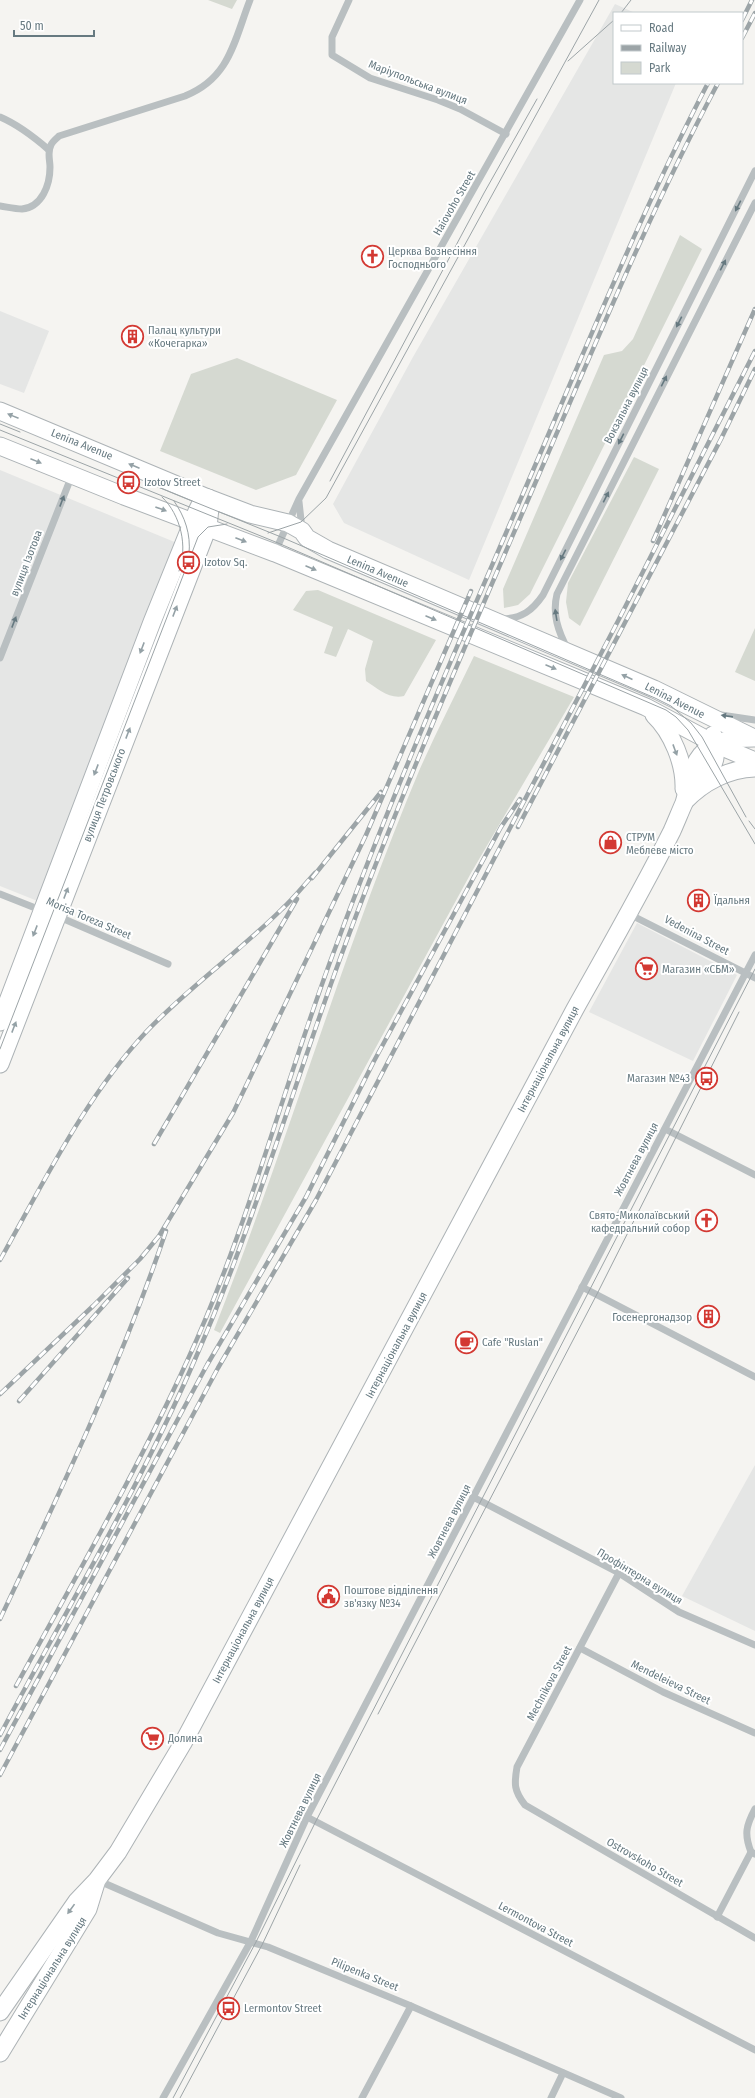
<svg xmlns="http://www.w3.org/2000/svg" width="755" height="2098" font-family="'Fira Sans Condensed',sans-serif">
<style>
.built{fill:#e5e6e5}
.green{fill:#d5d9d1}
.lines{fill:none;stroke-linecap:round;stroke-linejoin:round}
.major-casing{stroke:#adb3b6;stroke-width:19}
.minor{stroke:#b9bfc1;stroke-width:7}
.major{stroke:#fff;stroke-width:17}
.tram{stroke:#9ca4a7;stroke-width:1}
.rail-casing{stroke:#9ca4a7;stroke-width:4.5}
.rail{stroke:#fff;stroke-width:3;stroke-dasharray:9;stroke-linecap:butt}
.oneway{fill:#667980}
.oneway2{fill:#94a1a6}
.labels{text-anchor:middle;stroke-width:4;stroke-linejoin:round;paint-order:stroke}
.street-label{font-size:11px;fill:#667980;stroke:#fff}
.poi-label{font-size:11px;fill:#667980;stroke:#fff;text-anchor:start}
</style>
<rect width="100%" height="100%" fill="#f5f4f1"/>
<g class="built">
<polygon points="615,4 635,13 614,13 614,83 676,83 469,580 344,523 333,504 413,357"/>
<polygon points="0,311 49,331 24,393 0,384"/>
<polygon points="0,470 177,543 40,902 0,886"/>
<polygon points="637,923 737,975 693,1061 589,1012"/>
<polygon points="755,1465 755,1631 682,1596"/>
</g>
<g class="green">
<polygon points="208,0 237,0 232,9"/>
<polygon points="680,235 702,249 530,594 518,605 504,608 503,589 604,355 622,351 633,339"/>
<polygon points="237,358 337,400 296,475 256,490 160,451 191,374"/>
<polygon points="634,457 659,469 580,626 569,618 566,602 568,583"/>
<path d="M318 590 436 640 404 696C390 700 377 688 366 681L365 669 373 641 348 629 336 657 324 653 333 627 293 610 306 591Z"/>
<polygon points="755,628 755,681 735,672"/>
<path d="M474 656 574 697 471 873 220 1333 214 1330C287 1145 342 954 419 771 436 732 456 694 474 656Z"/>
</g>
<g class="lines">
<defs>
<g id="major">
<polyline points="0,411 208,498 250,514 288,523 302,531 307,538 328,550 654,689 752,737"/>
<polyline points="0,446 124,496 275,553 646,707 715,744 755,761"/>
<path d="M654 715C672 732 685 764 684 789"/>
<path d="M704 783C714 764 719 757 713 735"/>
<path d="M685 801C703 782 728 769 755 768"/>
<polyline points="0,1022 152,622 197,511 200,505 208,498"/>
<polyline points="0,1064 208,527 210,508 208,498"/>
<path d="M0 2012 77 1901 97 1880 118 1852 183 1743 575 1009C608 950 642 891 672 831 676 822 680 812 684 803 689 787 690 768 701 755 713 739 736 738 754 738"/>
<polyline points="0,2053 88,1909 96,1883"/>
</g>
</defs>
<use href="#major" class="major-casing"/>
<g class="minor">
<polyline points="349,0 332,37 332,55 370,78 438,100 460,109 506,134"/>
<path d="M0 117C19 125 34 137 49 150"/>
<path d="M0 206C7 207 15 209 22 209 42 207 50 185 50 167 50 160 47 152 51 145 52 142 56 139 59 136L185 96C230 78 234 41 250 0"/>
<polyline points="299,502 302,529"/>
<polyline points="275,552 299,499 580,0"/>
<path d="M503 619C522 618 532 611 543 595L755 171"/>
<path d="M568 650C558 631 552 614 557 594L755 203"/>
<polyline points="0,658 72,475"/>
<polyline points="721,715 755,720"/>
<polyline points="0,894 43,911"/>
<polyline points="629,914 755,978"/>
<polyline points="57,916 168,964"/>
<polyline points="665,1129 755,1175"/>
<polyline points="582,1287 755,1377"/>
<polyline points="473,1497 619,1573 679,1612 755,1645"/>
<path d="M619 1573 517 1767C514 1784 514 1791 525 1805L755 1938"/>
<polyline points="580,1648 663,1692 755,1733"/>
<polyline points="307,1817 755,2050"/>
<path d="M751 1852C744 1834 746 1826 755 1809"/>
<polyline points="97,1880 218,1933 268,1947 411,2006 621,2098"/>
<polyline points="717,1917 751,1852 755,1854"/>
<polyline points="163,2098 251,1941 307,1817 755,955"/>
<polyline points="362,2098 411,2006"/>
<polyline points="551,2098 563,2073"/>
</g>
<use href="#major" class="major"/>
<g class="tram">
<polyline points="621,13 631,0"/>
<polyline points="568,61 614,20"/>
<polyline points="0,424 20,432"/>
<polyline points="0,430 278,543 666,710 676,717 688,730 755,844"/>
<polyline points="330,481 484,193 537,99"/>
<polyline points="148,483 281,537 655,698 671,706 691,723 702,737 746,817"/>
<path d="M162 497C181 515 188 547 179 571"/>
<path d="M174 501C185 517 191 534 189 554"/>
<polyline points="268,533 301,522 326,498 599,0"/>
<polyline points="749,821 755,829"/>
<polyline points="0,1049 198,537 208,527 227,524"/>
<polyline points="378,1714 596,1296 739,1012"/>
<polyline points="173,2098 256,1942 316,1821 755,969"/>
<polyline points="180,2098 262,1945 300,1865"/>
</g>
<defs>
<g id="rail">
<polyline points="742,20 752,0"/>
<polyline points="742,38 755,13"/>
<polyline points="653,541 755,309"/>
<polyline points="518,827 721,439 755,369"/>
<polyline points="312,878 381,792"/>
<polyline points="154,1144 297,899"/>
<path d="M0 1260C44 1182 85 1097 147 1031 189 987 239 952 282 909 294 898 304 885 315 873"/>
<polyline points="0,1394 93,1306 140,1259 159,1236 233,1113 366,835 471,591"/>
<polyline points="19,1401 128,1278"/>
<path d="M0 1619C60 1492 121 1365 166 1231"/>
<path d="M16 1686C75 1578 137 1471 188 1359 249 1226 284 1083 336 946 395 786 464 631 531 475 588 343 642 210 708 83"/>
<path d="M0 1735C66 1610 140 1487 196 1357 253 1227 292 1090 341 956 400 795 469 637 537 479 595 345 650 211 718 83"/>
<polyline points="0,1750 207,1365 306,1197 374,1061 501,827 520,799"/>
<polyline points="0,1775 218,1368 316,1200 618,621 755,351"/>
</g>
</defs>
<use href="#rail" class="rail-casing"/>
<use href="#rail" class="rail"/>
</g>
<defs><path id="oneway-solid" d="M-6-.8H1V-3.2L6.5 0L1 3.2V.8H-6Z"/></defs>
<g class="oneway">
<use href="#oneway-solid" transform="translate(738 206) rotate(117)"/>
<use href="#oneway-solid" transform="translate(723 265) rotate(-63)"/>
<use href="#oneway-solid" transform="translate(679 322) rotate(117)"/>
<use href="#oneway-solid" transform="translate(664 381) rotate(-63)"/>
<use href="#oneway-solid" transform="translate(621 439) rotate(117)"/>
<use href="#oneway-solid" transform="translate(606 497) rotate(-63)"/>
<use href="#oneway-solid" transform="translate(62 501) rotate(-69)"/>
<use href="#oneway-solid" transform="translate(563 555) rotate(117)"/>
<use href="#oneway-solid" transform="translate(556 615) rotate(-99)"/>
<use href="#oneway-solid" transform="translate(14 622) rotate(-69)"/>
<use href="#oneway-solid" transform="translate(727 716) rotate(-172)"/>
</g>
<g class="oneway2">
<use href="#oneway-solid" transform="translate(13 416) rotate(-158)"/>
<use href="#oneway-solid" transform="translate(36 461) rotate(22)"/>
<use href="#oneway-solid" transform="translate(134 466) rotate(-157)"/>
<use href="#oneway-solid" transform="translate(161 509) rotate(20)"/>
<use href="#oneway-solid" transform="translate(241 540) rotate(21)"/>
<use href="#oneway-solid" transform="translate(311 568) rotate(23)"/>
<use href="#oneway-solid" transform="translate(175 611) rotate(-69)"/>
<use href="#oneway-solid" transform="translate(431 618) rotate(23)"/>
<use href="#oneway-solid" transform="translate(142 648) rotate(111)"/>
<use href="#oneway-solid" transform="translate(551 667) rotate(23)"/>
<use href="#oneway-solid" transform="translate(627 677) rotate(-156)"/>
<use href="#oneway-solid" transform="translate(128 733) rotate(-69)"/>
<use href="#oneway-solid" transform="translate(675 750) rotate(70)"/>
<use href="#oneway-solid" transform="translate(96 770) rotate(111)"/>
<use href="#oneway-solid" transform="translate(66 893) rotate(-69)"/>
<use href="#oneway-solid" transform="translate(35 931) rotate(111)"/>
<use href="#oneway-solid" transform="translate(14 1027) rotate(-69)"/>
<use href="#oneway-solid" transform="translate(71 1909) rotate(126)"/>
</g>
<defs>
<symbol id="church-ring" viewBox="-11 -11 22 22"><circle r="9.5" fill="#fff" stroke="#d33933" stroke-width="1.5"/><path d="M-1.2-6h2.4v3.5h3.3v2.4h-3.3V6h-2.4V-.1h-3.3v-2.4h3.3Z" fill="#d33933"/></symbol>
<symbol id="building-ring" viewBox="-11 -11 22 22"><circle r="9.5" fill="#fff" stroke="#d33933" stroke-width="1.5"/><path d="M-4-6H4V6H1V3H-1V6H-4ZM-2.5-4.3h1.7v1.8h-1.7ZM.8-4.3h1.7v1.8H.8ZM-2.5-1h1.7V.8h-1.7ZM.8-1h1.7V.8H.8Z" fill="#d33933"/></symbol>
<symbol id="bus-ring" viewBox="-11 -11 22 22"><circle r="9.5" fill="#fff" stroke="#d33933" stroke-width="1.5"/><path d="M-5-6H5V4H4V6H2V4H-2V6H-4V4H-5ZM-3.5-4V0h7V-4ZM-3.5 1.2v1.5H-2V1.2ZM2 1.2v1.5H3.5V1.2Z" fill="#d33933"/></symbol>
<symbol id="shop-ring" viewBox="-11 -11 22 22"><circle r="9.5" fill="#fff" stroke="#d33933" stroke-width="1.5"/><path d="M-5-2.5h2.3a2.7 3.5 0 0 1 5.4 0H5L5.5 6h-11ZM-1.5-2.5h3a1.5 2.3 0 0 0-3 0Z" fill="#d33933"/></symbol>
<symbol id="supermarket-ring" viewBox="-11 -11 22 22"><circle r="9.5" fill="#fff" stroke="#d33933" stroke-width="1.5"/><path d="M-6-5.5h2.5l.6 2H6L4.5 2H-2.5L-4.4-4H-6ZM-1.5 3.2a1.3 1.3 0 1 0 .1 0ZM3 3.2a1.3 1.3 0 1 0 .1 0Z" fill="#d33933"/></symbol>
<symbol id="cafe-ring" viewBox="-11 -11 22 22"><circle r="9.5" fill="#fff" stroke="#d33933" stroke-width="1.5"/><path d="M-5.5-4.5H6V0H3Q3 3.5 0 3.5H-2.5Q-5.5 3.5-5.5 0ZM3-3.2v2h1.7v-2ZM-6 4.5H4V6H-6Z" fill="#d33933"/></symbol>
<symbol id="civic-ring" viewBox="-11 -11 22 22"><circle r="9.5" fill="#fff" stroke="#d33933" stroke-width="1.5"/><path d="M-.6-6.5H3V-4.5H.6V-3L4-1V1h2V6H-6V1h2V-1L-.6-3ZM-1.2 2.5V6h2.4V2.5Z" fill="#d33933"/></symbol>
</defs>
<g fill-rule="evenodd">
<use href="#church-ring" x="360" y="244" width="25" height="25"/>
<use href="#building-ring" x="120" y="324" width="25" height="25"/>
<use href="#bus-ring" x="116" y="470" width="25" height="25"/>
<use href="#bus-ring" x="176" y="550" width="25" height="25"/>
<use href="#shop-ring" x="598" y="830" width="25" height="25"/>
<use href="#building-ring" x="686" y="888" width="25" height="25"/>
<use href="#supermarket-ring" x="634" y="956" width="25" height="25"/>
<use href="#bus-ring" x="694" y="1066" width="25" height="25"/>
<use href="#church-ring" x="694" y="1208" width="25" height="25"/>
<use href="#building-ring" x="696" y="1304" width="25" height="25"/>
<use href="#cafe-ring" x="454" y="1330" width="25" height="25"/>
<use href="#civic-ring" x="316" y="1584" width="25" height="25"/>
<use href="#supermarket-ring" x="140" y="1726" width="25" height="25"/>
<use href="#bus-ring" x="216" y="1996" width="25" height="25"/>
</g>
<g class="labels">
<g class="street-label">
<text transform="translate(418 82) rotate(21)" y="4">Маріупольська вулиця</text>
<text transform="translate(454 203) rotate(-60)" y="4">Haiovoho Street</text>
<text transform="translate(626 405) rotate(-63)" y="4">Вокзальна вулиця</text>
<text transform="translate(82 444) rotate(22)" y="4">Lenina Avenue</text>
<text transform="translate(26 563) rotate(-69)" y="4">вулиця Ізотова</text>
<text transform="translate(378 571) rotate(23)" y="4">Lenina Avenue</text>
<text transform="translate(675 700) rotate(27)" y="4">Lenina Avenue</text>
<text transform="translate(104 795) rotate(-69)" y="4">вулиця Петровського</text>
<text transform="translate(89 918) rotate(23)" y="4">Morisa Toreza Street</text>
<text transform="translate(697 935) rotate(28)" y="4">Vedenina Street</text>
<text transform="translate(548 1059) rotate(-62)" y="4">Інтернаціональна вулиця</text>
<text transform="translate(636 1159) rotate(-62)" y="4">Жовтнева вулиця</text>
<text transform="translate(396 1345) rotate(-62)" y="4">Інтернаціональна вулиця</text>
<text transform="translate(449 1521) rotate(-63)" y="4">Жовтнева вулиця</text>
<text transform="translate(640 1576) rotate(31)" y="4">Профінтерна вулиця</text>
<text transform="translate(243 1630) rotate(-62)" y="4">Інтернаціональна вулиця</text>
<text transform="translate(671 1682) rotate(26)" y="4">Mendeleieva Street</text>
<text transform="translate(549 1683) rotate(-62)" y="4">Mechnikova Street</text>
<text transform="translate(300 1810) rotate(-64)" y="4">Жовтнева вулиця</text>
<text transform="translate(645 1862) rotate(30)" y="4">Ostrovskoho Street</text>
<text transform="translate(536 1924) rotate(28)" y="4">Lermontova Street</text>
<text transform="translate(52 1968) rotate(-58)" y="4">Інтернаціональна вулиця</text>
<text transform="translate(365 1974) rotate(22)" y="4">Pilipenka Street</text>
</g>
<g class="poi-label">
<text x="388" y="255">Церква Вознесіння<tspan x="388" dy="13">Господнього</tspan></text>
<text x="148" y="334">Палац культури<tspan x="148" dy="13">«Кочегарка»</tspan></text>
<text x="144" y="486">Izotov Street</text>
<text x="204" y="566">Izotov Sq.</text>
<text x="626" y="841">СТРУМ<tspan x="626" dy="13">Меблеве місто</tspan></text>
<text x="714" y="904">Їдальня</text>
<text x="662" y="973">Магазин «СБМ»</text>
<text x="690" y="1082" text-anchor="end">Магазин №43</text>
<text x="690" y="1219" text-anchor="end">Свято-Миколаївський<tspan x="690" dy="13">кафедральний собор</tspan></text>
<text x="692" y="1321" text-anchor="end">Госенергонадзор</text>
<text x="482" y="1346">Cafe "Ruslan"</text>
<text x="344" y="1594">Поштове відділення<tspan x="344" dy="13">зв'язку №34</tspan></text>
<text x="168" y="1742">Долина</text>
<text x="244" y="2012">Lermontov Street</text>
</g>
</g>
<rect x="613" y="12" width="130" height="72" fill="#ffffff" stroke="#c2c9cc"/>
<rect x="621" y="25" width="20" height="6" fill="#ffffff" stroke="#c2c9cc"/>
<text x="649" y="32" font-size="12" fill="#667980">Road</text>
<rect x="621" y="45" width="20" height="6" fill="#9ca4a7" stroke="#c2c9cc"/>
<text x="649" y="52" font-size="12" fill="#667980">Railway</text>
<rect x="621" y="62" width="20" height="12" fill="#d5d9d1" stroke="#c2c9cc"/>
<text x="649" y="72" font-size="12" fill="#667980">Park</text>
<path d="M14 30v6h80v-6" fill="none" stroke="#667980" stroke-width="2"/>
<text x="20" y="30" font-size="12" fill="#667980" stroke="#ffffff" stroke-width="3" paint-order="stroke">50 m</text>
</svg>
